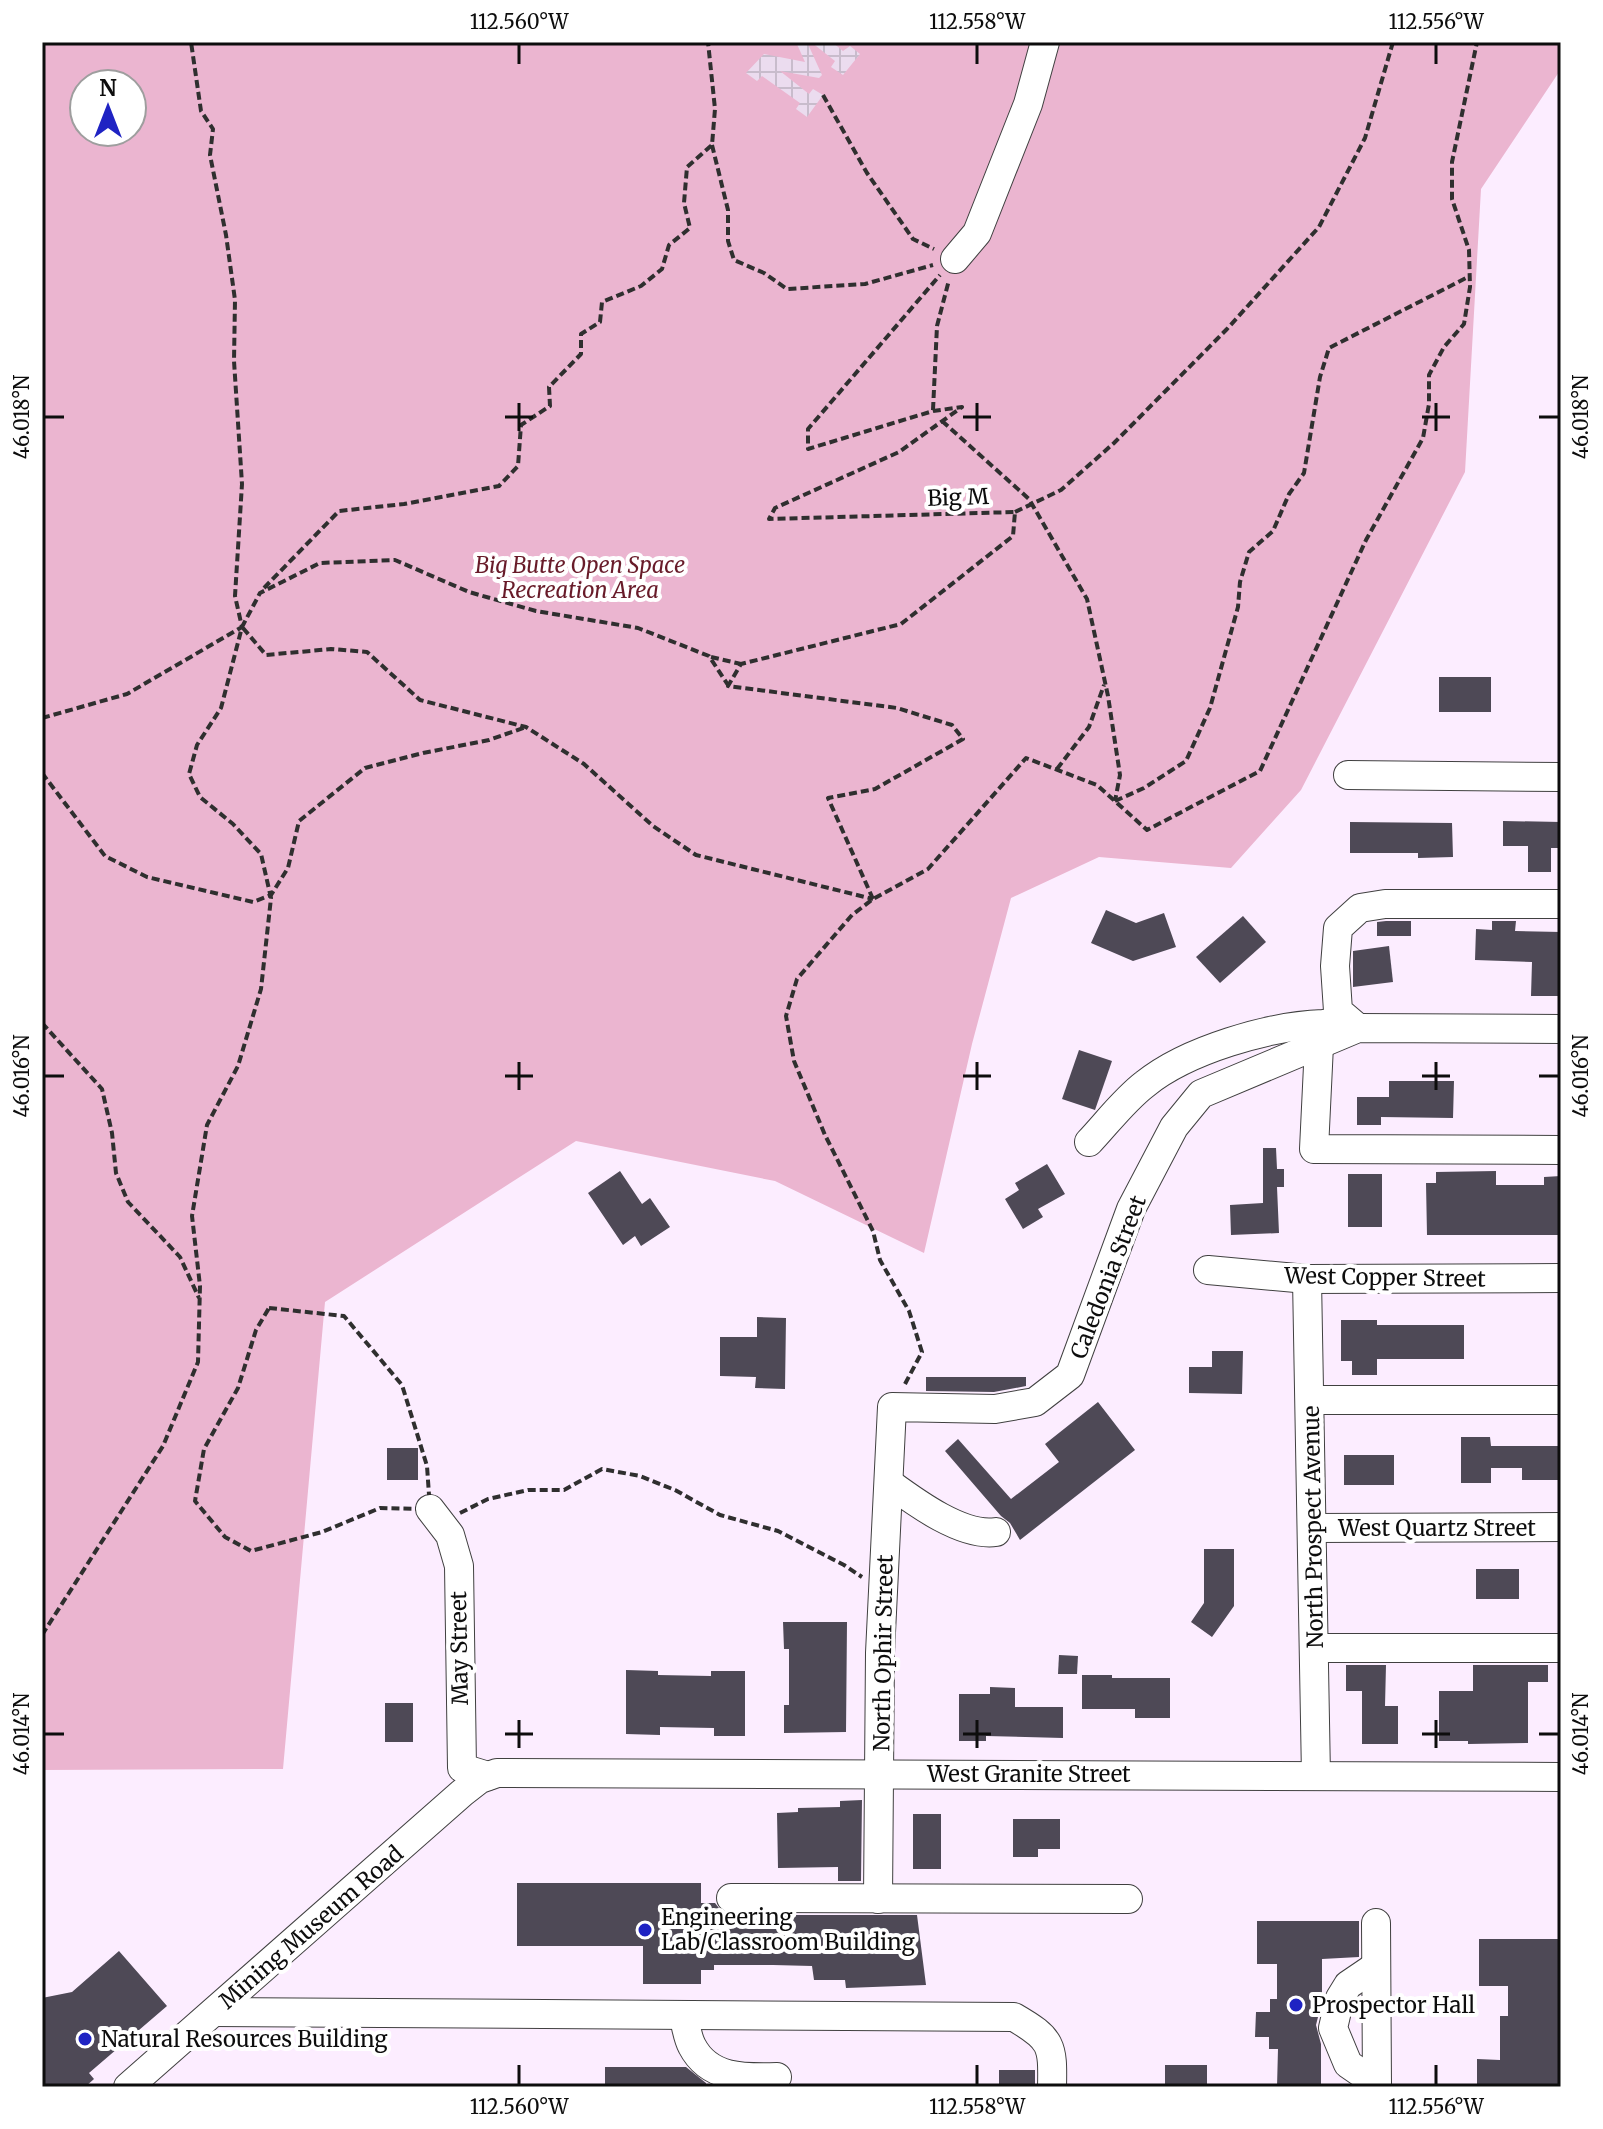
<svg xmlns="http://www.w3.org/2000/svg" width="1603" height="2129" font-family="Merriweather,serif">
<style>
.park{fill:#ebb5d0;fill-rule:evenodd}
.plaza{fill:url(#plaza-grid)}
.building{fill:#4e4956}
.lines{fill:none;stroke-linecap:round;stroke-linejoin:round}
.minor-casing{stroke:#404040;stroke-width:30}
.path{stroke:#2f2f2f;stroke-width:4;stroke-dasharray:8 4;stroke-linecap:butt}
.minor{stroke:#fff;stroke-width:28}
.ticks{fill:none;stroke:#0d0d0d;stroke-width:3}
.poi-dot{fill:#1f23c3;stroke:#fff;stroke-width:3}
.labels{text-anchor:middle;stroke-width:8;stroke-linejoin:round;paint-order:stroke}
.street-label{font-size:22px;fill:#0d0d0d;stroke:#fff}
.park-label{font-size:22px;font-style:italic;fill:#681b29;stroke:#fff}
.poi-label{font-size:22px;fill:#0d0d0d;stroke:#fff;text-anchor:start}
.neatline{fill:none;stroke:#0d0d0d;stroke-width:3}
.ticks-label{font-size:20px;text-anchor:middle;fill:#0d0d0d}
</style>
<defs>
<pattern id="plaza-grid" width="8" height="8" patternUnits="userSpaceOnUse" patternTransform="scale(2)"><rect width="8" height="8" fill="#ebdcef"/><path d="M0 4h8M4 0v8" fill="none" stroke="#c8bccc"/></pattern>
</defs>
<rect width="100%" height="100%" fill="#fcedff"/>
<path class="park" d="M42 42H1561V69L1481 189 1465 472 1301 790 1231 868 1099 857 1011 898 972 1044 924 1253 775 1181 576 1141 325 1302 283 1769 42 1770ZM84 84H132V132H84Z"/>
<g class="plaza">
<polygon points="796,42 807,42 822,75 819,78 780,71 809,94 813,89 823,95 807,117 796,109 800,103 762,76 757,81 746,73 764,54 805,62"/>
<polygon points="811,42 832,42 843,51 850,46 860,54 843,75 831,67 835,61"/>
</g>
<g class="building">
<rect x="1439" y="677" width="52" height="35"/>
<polygon points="1503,821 1561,822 1561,848 1551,848 1551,872 1528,872 1528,846 1503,846"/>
<polygon points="1350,822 1452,823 1453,857 1418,858 1418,853 1350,853"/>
<polygon points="1106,910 1136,923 1164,913 1176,947 1133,961 1091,943"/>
<polygon points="1243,916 1266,942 1220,983 1196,957"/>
<polygon points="1386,921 1411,921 1411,936 1377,936 1377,922"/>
<polygon points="1492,921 1516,921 1515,931 1561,932 1561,996 1531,996 1532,962 1475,960 1476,929 1492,930"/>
<polygon points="1389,946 1393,982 1353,987 1353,951"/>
<polygon points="1079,1050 1112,1061 1095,1110 1062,1099"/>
<polygon points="1389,1081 1454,1081 1453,1118 1381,1117 1381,1125 1357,1125 1357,1097 1389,1097"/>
<polygon points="1263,1148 1276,1148 1277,1169 1284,1169 1284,1187 1277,1187 1279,1233 1231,1235 1230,1205 1263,1203"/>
<polygon points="1047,1164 1065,1194 1038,1209 1043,1217 1023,1229 1005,1199 1019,1190 1015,1183"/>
<polygon points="620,1171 642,1204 650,1198 670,1227 641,1246 635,1236 623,1245 588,1193"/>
<polygon points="1496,1171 1496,1185 1544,1185 1544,1177 1561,1176 1561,1235 1427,1235 1426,1183 1436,1183 1436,1172"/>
<rect x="1348" y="1174" width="34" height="53"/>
<polygon points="757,1317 786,1318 785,1389 755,1388 756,1377 720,1376 720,1337 757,1337"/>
<polygon points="1341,1320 1377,1320 1377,1325 1464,1325 1464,1359 1377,1359 1377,1375 1352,1375 1352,1361 1341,1361"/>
<polygon points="1212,1351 1243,1351 1242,1394 1189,1393 1189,1367 1212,1367"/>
<polygon points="926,1377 1026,1377 1026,1386 994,1392 926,1391"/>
<polygon points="1098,1402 1135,1450 1020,1540 1010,1523 1001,1516 945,1451 958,1439 1011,1499 1059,1462 1045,1444"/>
<polygon points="1461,1437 1490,1437 1491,1446 1561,1446 1561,1480 1522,1480 1522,1468 1491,1468 1491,1483 1461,1483"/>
<rect x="387" y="1448" width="31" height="32"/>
<rect x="1344" y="1455" width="50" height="30"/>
<polygon points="1204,1549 1234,1549 1234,1606 1212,1637 1191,1622 1204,1603"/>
<rect x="1476" y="1569" width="43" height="30"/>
<polygon points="783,1622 847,1622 846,1732 784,1733 784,1705 789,1705 789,1649 784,1649"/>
<polygon points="1059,1655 1078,1656 1077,1674 1058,1674"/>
<polygon points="1346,1665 1386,1665 1385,1706 1398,1706 1398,1744 1362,1744 1362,1691 1346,1691"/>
<polygon points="1473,1665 1548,1665 1548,1682 1528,1682 1528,1743 1468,1744 1468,1741 1439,1741 1439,1691 1473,1691"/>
<polygon points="626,1670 658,1671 658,1675 711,1676 711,1671 745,1671 745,1736 714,1736 714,1728 660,1727 660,1735 626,1734"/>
<polygon points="1082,1675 1112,1675 1112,1678 1170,1678 1170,1718 1135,1718 1135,1709 1082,1709"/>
<polygon points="990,1687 1015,1688 1015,1707 1063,1707 1063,1738 986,1736 986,1741 959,1741 959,1694 990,1694"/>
<rect x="385" y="1703" width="28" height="39"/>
<polygon points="862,1800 861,1881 838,1881 838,1867 778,1868 777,1813 798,1812 798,1808 840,1807 840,1801"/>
<rect x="913" y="1814" width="28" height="55"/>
<polygon points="1013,1819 1060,1819 1060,1849 1038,1849 1038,1857 1013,1857"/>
<polygon points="517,1883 701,1883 701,1903 715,1903 722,1912 730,1915 917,1915 926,1985 846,1988 845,1980 814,1980 812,1966 773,1965 714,1965 714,1970 701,1970 701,1984 643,1984 643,1946 517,1946"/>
<polygon points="1257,1921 1359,1921 1359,1957 1322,1959 1322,2001 1316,2025 1321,2044 1321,2087 1277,2087 1278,2049 1269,2049 1269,2037 1255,2037 1256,2012 1270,2012 1270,1999 1277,1999 1277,1964 1257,1964"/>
<polygon points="1479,1939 1561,1939 1560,2087 1477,2087 1477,2059 1500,2060 1500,2016 1508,2016 1508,1986 1479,1986"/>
<polygon points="119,1951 167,2006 89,2073 94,2079 85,2087 42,2087 42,1998 72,1992"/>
<rect x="1165" y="2065" width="42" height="22"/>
<polygon points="605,2067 686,2067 706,2083 706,2087 605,2087"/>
<rect x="999" y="2070" width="36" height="17"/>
</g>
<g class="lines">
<defs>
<g id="minor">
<polyline points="955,259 977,233 1028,104 1045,42"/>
<polyline points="1348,775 1561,777"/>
<polyline points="1358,1028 1338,1011 1335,966 1338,928 1360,908 1385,904 1561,904"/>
<polyline points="1319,1045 1314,1149 1561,1150"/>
<path d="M1089 1142C1107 1123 1124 1100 1145 1084 1187 1050 1269 1026 1323 1024 1333 1023 1343 1026 1353 1028"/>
<polyline points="1208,1270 1307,1279 1561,1278"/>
<polyline points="1307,1279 1316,1776"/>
<polyline points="1310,1400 1561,1400"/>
<path d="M889 1483C915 1502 962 1537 996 1532"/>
<polyline points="430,1509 450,1535 459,1566 462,1768 488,1776"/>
<polyline points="1314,1528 1561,1527"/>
<polyline points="1315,1648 1561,1648"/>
<polyline points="731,1898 1128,1899"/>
<polyline points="878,1899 880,1653 892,1407 995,1409 1035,1402 1070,1375 1131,1209 1174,1127 1201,1094 1358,1028 1561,1029"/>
<polyline points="1376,1923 1377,2087"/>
<polyline points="1376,1966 1348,1985 1340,1998 1333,2028 1348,2064 1377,2084"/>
<path d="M214 2012 1014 2017C1052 2039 1053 2045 1052 2087"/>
<path d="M683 2015C686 2024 687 2037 692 2046 709 2079 744 2078 777 2077"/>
<polyline points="128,2087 462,1793 480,1779 497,1773 1561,1777"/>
</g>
</defs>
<use href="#minor" class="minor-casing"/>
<g class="path">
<polyline points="823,95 867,173 913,239 934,249"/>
<polyline points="712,145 728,210 728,241 734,260 764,273 787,289 865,284 933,265"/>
<polyline points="933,410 937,326 949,280"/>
<polyline points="942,421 1029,499 1087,599 1108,696 1120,775 1115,801"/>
<polyline points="1015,512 1061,490 1114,443 1227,329 1319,227 1365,138 1393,42"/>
<polyline points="264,588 339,511 404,504 499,486 518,466 521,425 550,406 549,387 581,354 581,334 600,322 602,302 641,286 662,269 669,245 690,228 684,203 687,167 712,145 715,109 708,42"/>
<polyline points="243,628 266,655 331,649 367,652 420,700 526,727 584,764 653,826 696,855 873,899"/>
<polyline points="711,657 741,664"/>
<polyline points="42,718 127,694 242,627 235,596 242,484 234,361 235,300 226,235 210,155 213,129 201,111 191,42"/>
<polyline points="1057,769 1089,727 1104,685"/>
<polyline points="42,773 105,856 147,877 253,902 271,895 288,868 299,821 365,768 423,753 489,740 526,727"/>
<polyline points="1115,801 1144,788 1186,761 1210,708 1238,607 1240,582 1249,552 1273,531 1289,494 1304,473 1320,377 1329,348 1470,276"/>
<polyline points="873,899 828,798 875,789 963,739 952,725 897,708 728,686 741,664 901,624 1013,536 1015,512 769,519 775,508 899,452 962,407 933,411 808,449 808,429 940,275"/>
<polyline points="42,1023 102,1089 112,1133 116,1173 128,1202 180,1257 199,1298"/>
<polygon points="269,1308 344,1316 402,1385 427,1466 430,1509 380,1508 322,1532 251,1551 225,1537 195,1501 204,1449 238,1388 256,1330"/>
<polyline points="905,1384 922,1352 909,1311 880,1260 873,1231 825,1135 794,1061 786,1016 797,979 852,915 873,899 928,869 1026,758 1097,785 1147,830 1260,771 1366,540 1423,438 1429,404 1429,375 1444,347 1464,324 1470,287 1469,250 1452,199 1452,162 1477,42"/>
<polyline points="460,1513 488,1499 528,1490 564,1490 602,1469 640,1476 675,1490 720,1515 778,1531 844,1565 862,1577"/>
<polyline points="42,1635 163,1446 198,1362 200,1286 192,1216 207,1125 238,1066 261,989 271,898 261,854 233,824 200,797 189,774 197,745 221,708 242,627 260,593 320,563 395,560 469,592 536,611 638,628 709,656 728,685"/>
</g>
<use href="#minor" class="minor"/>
</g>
<path class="ticks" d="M519 44V64M977 44V64M1436 44V64M519 403V431M977 403V431M1436 403V431M44 417H64M505 417H533M963 417H991M1422 417H1450M1539 417H1559M519 1062V1090M977 1062V1090M1436 1062V1090M44 1076H64M505 1076H533M963 1076H991M1422 1076H1450M1539 1076H1559M519 1720V1748M977 1720V1748M1436 1720V1748M44 1734H64M505 1734H533M963 1734H991M1422 1734H1450M1539 1734H1559M519 2065V2085M977 2065V2085M1436 2065V2085"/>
<g class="poi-dot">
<circle cx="645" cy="1930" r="8"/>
<circle cx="1296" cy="2005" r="8"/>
<circle cx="85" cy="2039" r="8"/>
</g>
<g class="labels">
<g class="street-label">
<text transform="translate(958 497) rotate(-2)" y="8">Big M</text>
<text transform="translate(1108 1277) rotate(-69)" y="8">Caledonia Street</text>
<text transform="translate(1385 1277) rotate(1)" y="8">West Copper Street</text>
<text transform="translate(1313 1527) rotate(-91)" y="8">North Prospect Avenue</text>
<text x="1437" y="1536">West Quartz Street</text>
<text transform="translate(459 1648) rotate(-91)" y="8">May Street</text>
<text transform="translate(883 1653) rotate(-89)" y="8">North Ophir Street</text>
<text x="1029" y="1782">West Granite Street</text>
<text transform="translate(311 1927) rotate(-41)" y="8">Mining Museum Road</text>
</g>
<g class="park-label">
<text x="580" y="573">Big Butte Open Space<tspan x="580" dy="25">Recreation Area</tspan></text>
</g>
<g class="poi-label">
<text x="661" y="1925">Engineering<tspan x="661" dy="25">Lab/Classroom Building</tspan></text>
<text x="1312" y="2013">Prospector Hall</text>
<text x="101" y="2047">Natural Resources Building</text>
</g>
</g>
<rect width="1603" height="2129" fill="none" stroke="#ffffff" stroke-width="88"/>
<g transform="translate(108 108)"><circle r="38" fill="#ffffff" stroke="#9e9e9e" stroke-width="2"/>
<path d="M0-6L14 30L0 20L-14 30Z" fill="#1f23c3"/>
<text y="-12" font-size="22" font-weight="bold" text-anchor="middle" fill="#0d0d0d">N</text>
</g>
<rect x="44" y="44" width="1515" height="2041" class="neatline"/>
<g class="ticks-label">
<text x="519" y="29">112.560°W</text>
<text x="977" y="29">112.558°W</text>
<text x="1436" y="29">112.556°W</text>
<text transform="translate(22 417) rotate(-90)" y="7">46.018°N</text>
<text transform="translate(1581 417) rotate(-90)" y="7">46.018°N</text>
<text transform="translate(22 1076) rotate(-90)" y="7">46.016°N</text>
<text transform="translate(1581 1076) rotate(-90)" y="7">46.016°N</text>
<text transform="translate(22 1734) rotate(-90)" y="7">46.014°N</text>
<text transform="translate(1581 1734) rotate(-90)" y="7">46.014°N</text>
<text x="519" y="2114">112.560°W</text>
<text x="977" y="2114">112.558°W</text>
<text x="1436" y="2114">112.556°W</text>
</g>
</svg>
